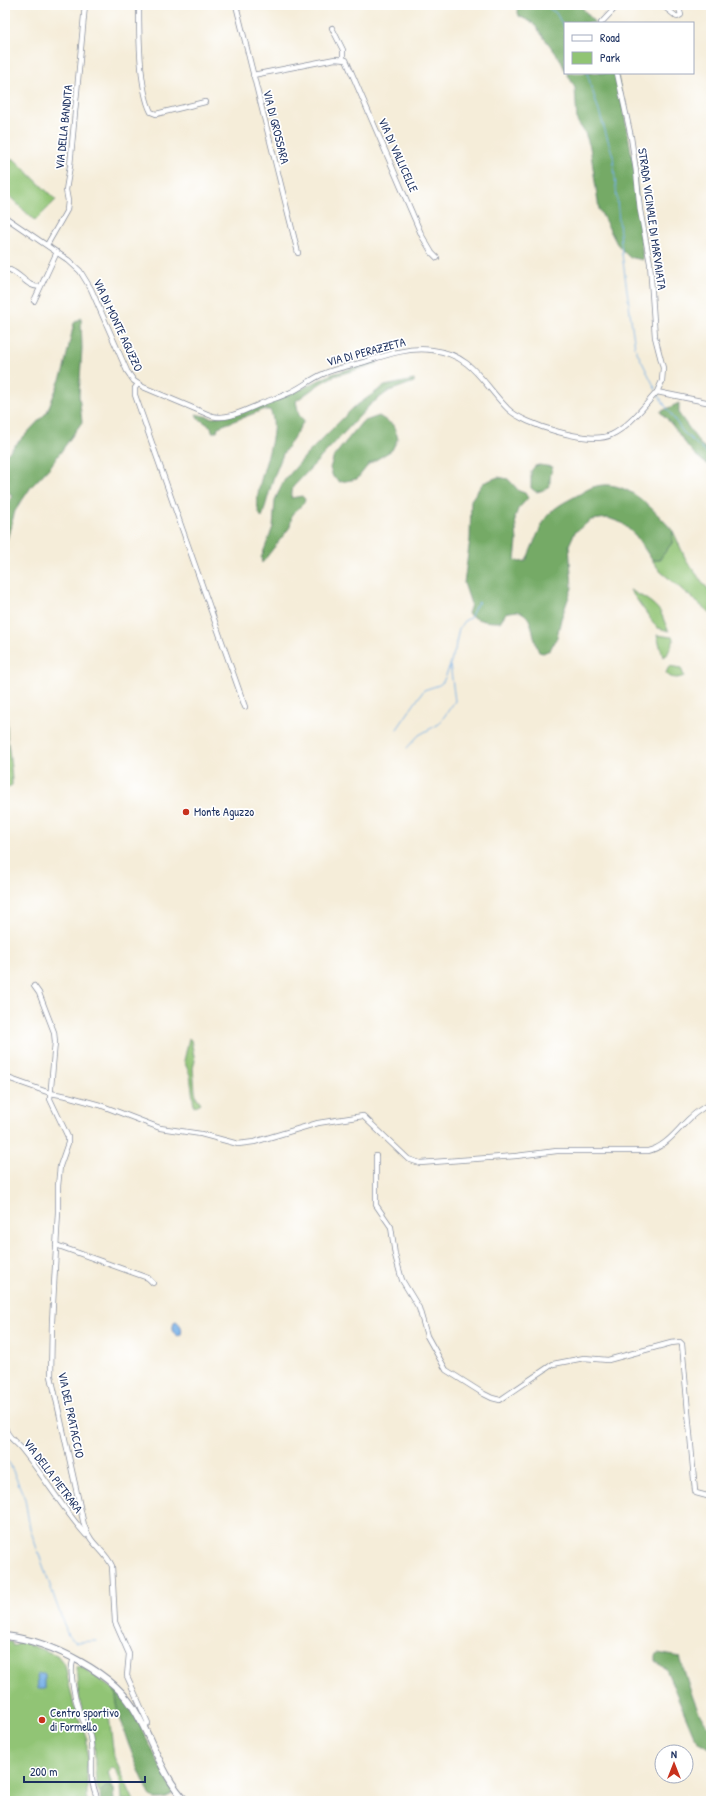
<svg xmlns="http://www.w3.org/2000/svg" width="716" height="1806" font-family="'Patrick Hand',sans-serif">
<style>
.green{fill:#91c474;stroke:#567a69}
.forest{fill:#74aa66;stroke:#486c62}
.water{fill:#77b0e7;stroke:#4970a2}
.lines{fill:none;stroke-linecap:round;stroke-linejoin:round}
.stream{stroke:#77b0e7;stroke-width:1}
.minor-casing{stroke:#888e9c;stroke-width:6}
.tertiary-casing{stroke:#888e9c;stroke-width:8}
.minor{stroke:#fff;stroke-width:4.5}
.tertiary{stroke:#fff;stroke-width:6}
.poi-dot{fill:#c8321e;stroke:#fff;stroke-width:1.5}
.labels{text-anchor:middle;stroke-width:3.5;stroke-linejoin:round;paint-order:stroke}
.street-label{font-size:12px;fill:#1b2f5e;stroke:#fff}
.poi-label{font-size:12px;fill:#1b2f5e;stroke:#fff;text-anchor:start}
</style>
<rect width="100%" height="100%" fill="#fff"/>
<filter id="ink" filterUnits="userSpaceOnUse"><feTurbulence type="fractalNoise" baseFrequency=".025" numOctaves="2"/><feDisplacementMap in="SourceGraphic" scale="8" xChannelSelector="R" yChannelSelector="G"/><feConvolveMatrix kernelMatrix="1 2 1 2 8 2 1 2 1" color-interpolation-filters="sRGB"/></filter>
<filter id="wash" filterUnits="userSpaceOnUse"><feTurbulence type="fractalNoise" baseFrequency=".012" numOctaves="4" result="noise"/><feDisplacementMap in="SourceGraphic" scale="16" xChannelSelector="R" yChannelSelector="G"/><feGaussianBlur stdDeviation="0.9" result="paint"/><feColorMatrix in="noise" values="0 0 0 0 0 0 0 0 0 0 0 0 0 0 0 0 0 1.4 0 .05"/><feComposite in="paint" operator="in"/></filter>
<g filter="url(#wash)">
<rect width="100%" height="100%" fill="#f5edd9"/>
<g class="green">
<polygon points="13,158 56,200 35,221 5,192 5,167"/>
<polygon points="673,531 687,562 711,593 711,614 660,571 652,560 659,560 672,543"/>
<path d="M630 590C641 596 654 602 661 613 664 619 665 625 669 631L658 628 652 621Z"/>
<polygon points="657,635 672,637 674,640 667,655 663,657"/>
<path d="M669 666 681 668 684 676C677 679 671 679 666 673Z"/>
<path d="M5 718 7 719C6 741 12 763 12 785L5 790Z"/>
<polygon points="189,1038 191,1040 195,1061 193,1068 195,1091 197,1098 201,1103 194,1107 190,1075 184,1061"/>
<polygon points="5,1641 11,1641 13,1646 17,1645 19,1641 57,1655 65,1665 74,1706 87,1739 87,1801 5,1801"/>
<path d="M79 1665 115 1690 119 1714 115 1711 111 1712 109 1716 114 1757 134 1801H122C121 1790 122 1773 112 1767L108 1772 113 1788 107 1786 99 1793C93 1775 96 1759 94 1741 93 1732 88 1726 85 1718 78 1702 78 1684 76 1667Z"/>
</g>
<g class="forest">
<polygon points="516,5 580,5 595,23 565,23 565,70 560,59 533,23 519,16"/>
<polygon points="567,73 617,73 636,179 643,260 629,257 617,244 599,209 590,147 585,133 577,121 575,88"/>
<polygon points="81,318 82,348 79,395 82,422 50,467 31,487 15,511 6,543 5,508 12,496 8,491 5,496 5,456 47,412 63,372 74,323"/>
<path d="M377 361V364L334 376 321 383 296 401 299 415 304 421 283 454 273 479 262 518C244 496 285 438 270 410H263L218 427 217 432H212L211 427 198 418 196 414 213 418 260 406 286 396 332 374Z"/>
<polygon points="414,380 414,382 389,391 371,404 293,487 291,498 302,496 305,499 304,503 292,514 290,527 262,563 261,558 273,527 275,500 283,482 308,453 353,408 377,391 385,386"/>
<path d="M679 403V414L701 445 711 452V466C688 456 679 428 660 412Z"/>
<polygon points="379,416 393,425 398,438 392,450 369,464 357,479 340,482 333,477 330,468 334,456 362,422"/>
<path d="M539 465 553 467C546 481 557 488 536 492L531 488V471L535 466Z"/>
<path d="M498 477 508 479 519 491 525 493 528 498 518 509 515 517 517 541 515 560 519 562 526 561C532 547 538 532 545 519 552 508 565 502 576 496 582 493 587 489 593 487 625 476 654 510 673 531L672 543 659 560H652L636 536 622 523 608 518 591 520 575 532 569 545 572 588 561 619 557 637 550 650 543 653 539 652C530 635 536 604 506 613L500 622C486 622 479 621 468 614L471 604 464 583 470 539 471 500 483 483Z"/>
<path d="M658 1653 680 1657C685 1672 698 1723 711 1728V1749L701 1743 694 1736 666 1669 655 1661V1655Z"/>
<path d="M115 1690 130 1706 173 1791C170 1800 162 1799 154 1799L150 1795C135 1761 119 1728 115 1690Z"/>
<polygon points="107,1786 113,1788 114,1801 101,1801 99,1793"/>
</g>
<g class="water">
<path d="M176 1321C180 1324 183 1328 181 1334L178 1336 172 1331 174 1322Z"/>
<polygon points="37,1674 45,1674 45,1689 38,1689"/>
</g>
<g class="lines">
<g class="stream">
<polyline points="544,5 556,13 565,29"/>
<polyline points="587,73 613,156 622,254 635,348 656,390"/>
<polyline points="658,395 683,432 711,457"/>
<polyline points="397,729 424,690 439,685 443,682 450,666"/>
<polyline points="407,748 419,735 439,724 455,701 450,664 455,650 456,643 459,628 464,621 470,618 475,607 479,602"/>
<polyline points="5,1459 10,1464 25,1499 30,1529 68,1636 76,1642 96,1641"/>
</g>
</g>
</g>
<g filter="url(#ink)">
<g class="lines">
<defs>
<g id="minor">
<path d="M139 5C139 32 139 89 151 112L156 114 205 102"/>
<polyline points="236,5 298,253"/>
<polyline points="662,5 677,17 681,15 678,5"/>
<polyline points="601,23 618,5"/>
<polyline points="332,28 343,50 343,59"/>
<polyline points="617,73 631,137 636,171 640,210 650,263 655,337 663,368 662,381 657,392"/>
<polyline points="253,75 335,59 346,60 422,236 432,253 437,258"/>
<path d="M5 217 68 260 80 271 91 289 127 371 134 381 143 387 212 416C228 420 243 411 258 405 268 400 279 398 289 393 301 388 311 379 323 374 336 368 350 366 364 362 386 355 408 347 432 350 472 354 483 384 508 409 524 425 590 445 611 435 629 427 644 406 657 392L711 403"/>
<polyline points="47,245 67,210 68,201 66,190 70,166 85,5"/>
<path d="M10 270C22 275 27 287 40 287"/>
<polyline points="34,301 57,252"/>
<polyline points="138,384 135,388 135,395 245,707"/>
<path d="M34 986 39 993 54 1032 55 1042 50 1099 68 1137V1143L60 1166 58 1186V1212L52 1322 51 1376 84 1525C91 1546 104 1549 112 1566L115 1622 129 1654 127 1676 148 1723 144 1726"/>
<path d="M5 1077 50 1093 67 1096 100 1105 160 1128 201 1134 238 1144 254 1142 318 1123 363 1116 408 1159 420 1163 516 1156 557 1151H648C666 1147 677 1130 690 1118 696 1112 704 1107 711 1103"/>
<polyline points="376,1156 376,1205 391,1227 395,1255 402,1280 419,1308 427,1336 446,1370 484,1394 492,1398 500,1400 553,1364 584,1358 608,1360 671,1343 680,1342 682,1344 695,1491 696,1493 711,1497"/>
<polyline points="56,1245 148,1278 153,1283"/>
<path d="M5 1427C7 1437 15 1441 21 1448 44 1476 62 1508 86 1535"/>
<path d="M74 1659C68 1670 75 1699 79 1711 82 1719 88 1728 90 1737 93 1751 91 1766 92 1780 93 1787 96 1794 98 1801"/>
</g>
<path id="tertiary" d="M5 1636C50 1641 116 1673 137 1714 153 1742 163 1778 186 1801"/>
</defs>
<use href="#minor" class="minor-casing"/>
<use href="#tertiary" class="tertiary-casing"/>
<use href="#minor" class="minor"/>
<use href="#tertiary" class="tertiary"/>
</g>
</g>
<g class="poi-dot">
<circle cx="186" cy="812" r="4"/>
<circle cx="42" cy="1720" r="4"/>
</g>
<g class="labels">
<g class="street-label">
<text transform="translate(64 127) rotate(-84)" y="4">VIA DELLA BANDITA</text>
<text transform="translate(276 127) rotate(76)" y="4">VIA DI GROSSARA</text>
<text transform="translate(398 155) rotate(66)" y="4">VIA DI VALLICELLE</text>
<text transform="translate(652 219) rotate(82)" y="4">STRADA VICINALE DI MARVAIATA</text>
<text transform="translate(118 325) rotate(65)" y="4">VIA DI MONTE AGUZZO</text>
<text transform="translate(366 352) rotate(-15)" y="4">VIA DI PERAZZETA</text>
<text transform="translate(71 1415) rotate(78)" y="4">VIA DEL PRATACCIO</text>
<text transform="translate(53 1476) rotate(53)" y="4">VIA DELLA PIETRARA</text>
</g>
<g class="poi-label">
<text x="194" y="816">Monte Aguzzo</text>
<text x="50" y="1717">Centro sportivo<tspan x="50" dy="14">di Formello</tspan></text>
</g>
</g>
<rect width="716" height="1806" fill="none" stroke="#fff" stroke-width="20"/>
<rect x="564" y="22" width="130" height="52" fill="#ffffff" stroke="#a4acbf"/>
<rect x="572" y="35" width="20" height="6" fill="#ffffff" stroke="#a4acbf"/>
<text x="600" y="42" font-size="12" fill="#1b2f5e">Road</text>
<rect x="572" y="52" width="20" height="12" fill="#91c474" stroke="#a4acbf"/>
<text x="600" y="62" font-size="12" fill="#1b2f5e">Park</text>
<g transform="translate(674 1764)"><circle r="19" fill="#ffffff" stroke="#a4acbf"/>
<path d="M0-3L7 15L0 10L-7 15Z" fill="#c8321e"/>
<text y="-6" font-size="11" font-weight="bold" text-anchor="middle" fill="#1b2f5e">N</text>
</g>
<path d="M24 1776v6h121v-6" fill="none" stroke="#1b2f5e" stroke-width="2"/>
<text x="30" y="1776" font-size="12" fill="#1b2f5e" stroke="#ffffff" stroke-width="3" paint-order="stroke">200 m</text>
</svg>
